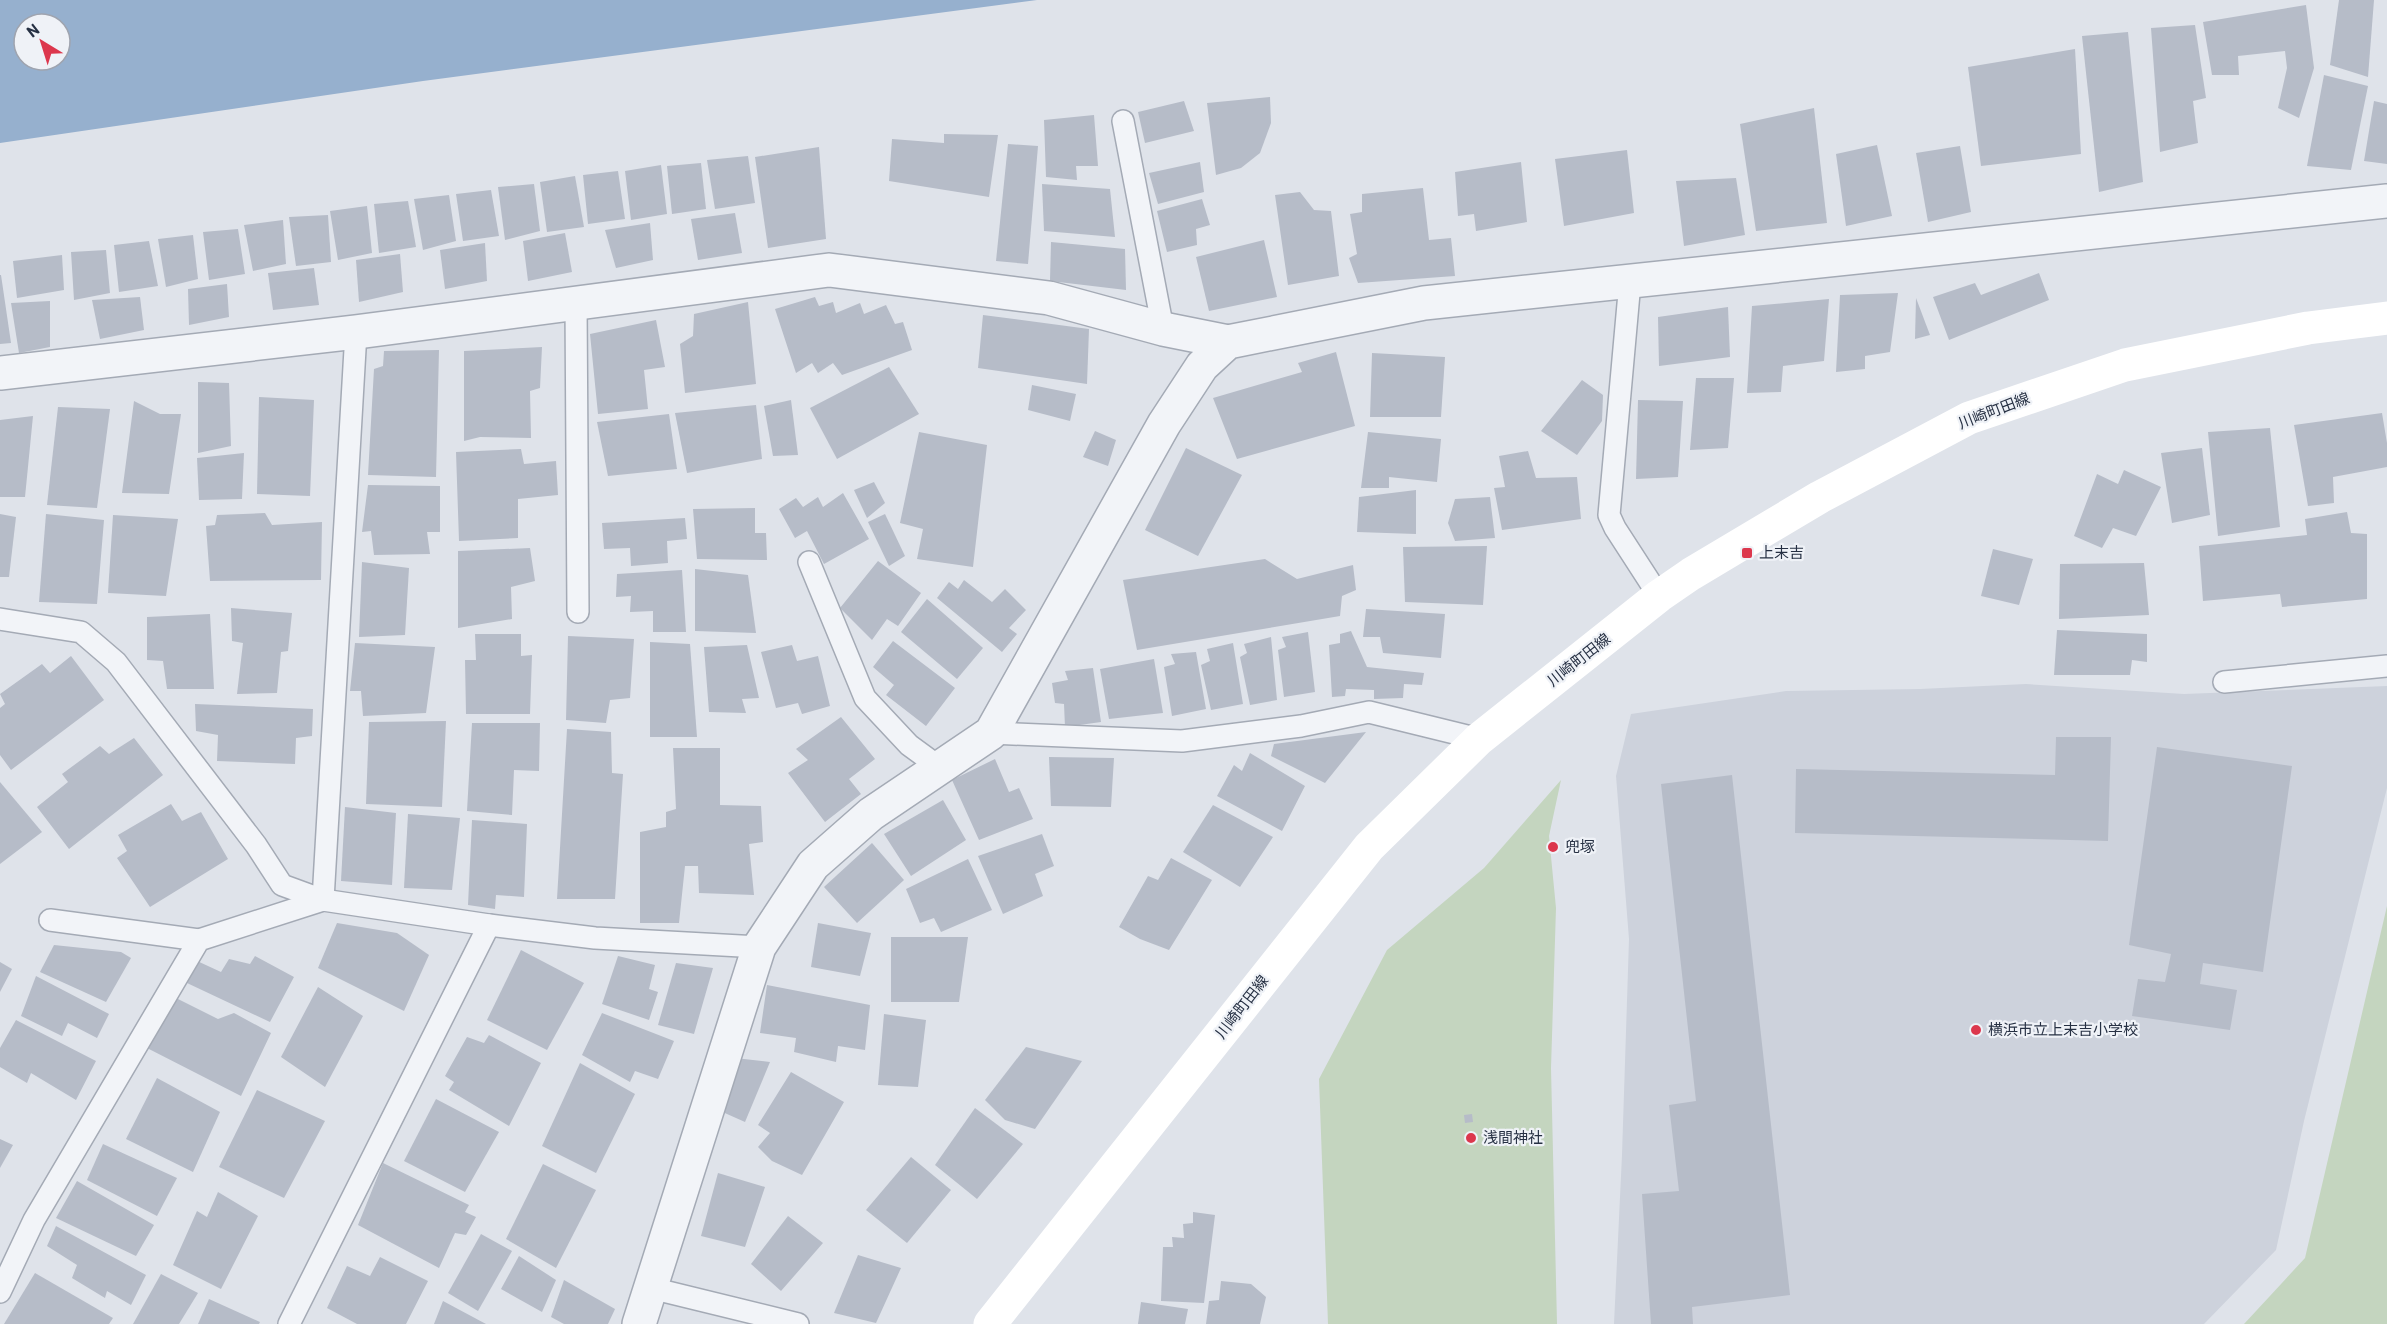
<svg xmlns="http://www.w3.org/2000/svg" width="2387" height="1324" font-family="Barlow,'Noto Sans JP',sans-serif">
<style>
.built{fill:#cdd2dc}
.green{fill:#c4d5bf}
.water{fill:#96b0ce;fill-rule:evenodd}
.building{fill:#b6bcc8}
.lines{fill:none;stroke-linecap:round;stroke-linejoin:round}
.lane-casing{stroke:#a4aab5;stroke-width:24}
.street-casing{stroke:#a4aab5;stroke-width:36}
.lane{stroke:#f2f4f8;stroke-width:21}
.street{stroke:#f2f4f8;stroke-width:33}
.secondary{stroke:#fff;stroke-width:33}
.poi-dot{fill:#dc374d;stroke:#eff2f7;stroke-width:2}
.labels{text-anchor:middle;stroke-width:4.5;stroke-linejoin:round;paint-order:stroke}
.street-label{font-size:15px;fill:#263043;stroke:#eff2f7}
.poi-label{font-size:15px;fill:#263043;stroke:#eff2f7;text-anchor:start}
</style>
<rect width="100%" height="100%" fill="#dfe3ea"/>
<polygon class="built" points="2026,684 2184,694 2387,686 2387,788 2304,1121 2276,1250 2204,1324 1614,1324 1622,1155 1629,939 1616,776 1631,714 1786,691 1920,689"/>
<g class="green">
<polygon points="1561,780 1549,836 1556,908 1551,1068 1557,1324 1328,1324 1319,1079 1387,950 1484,868"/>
<polygon points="2387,906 2387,1324 2244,1324 2305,1258"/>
</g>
<path class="water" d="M0 0H1037L423 81 0 143ZM24 24H60V60H24Z"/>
<g class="building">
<polygon points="2339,0 2374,0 2368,77 2330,65"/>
<polygon points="2306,5 2314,68 2299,118 2278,108 2287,68 2285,51 2238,56 2239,75 2212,75 2203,22"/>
<polygon points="2195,25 2206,98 2193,101 2198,143 2160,152 2151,28"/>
<polygon points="2128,32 2143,182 2099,192 2082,36"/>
<polygon points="2075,49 2081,154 1981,166 1968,67"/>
<polygon points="2324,75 2368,86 2351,170 2307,166"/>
<polygon points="1270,97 1271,123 1260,153 1241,168 1216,175 1207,103"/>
<polygon points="1184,101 1194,131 1145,143 1138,112"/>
<polygon points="2374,101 2387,104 2387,164 2364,161"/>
<polygon points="1814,108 1827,223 1756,231 1740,124"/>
<polygon points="1094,115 1098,166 1076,166 1077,180 1046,177 1044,120"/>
<polygon points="944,134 998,135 989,197 889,181 892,139 944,143"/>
<polygon points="1008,144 1038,146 1028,264 996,261"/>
<polygon points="1877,145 1892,216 1846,226 1836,154"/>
<polygon points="1960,146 1971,212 1928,222 1916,153"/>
<polygon points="819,147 826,239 768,248 755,157"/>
<polygon points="1627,150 1634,213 1564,226 1555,159"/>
<polygon points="748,156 755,203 715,209 707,160"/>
<polygon points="1200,162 1204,192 1158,204 1149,173"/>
<polygon points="1521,162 1527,222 1476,231 1474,214 1458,216 1455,172"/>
<polygon points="701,163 706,209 672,214 667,166"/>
<polygon points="661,165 667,214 631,220 625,171"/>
<polygon points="618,171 625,219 588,224 583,175"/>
<polygon points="575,176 584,227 547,232 540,182"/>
<polygon points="1736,178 1745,235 1684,246 1676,181"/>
<polygon points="534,184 540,231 505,240 498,187"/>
<polygon points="1042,184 1110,189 1115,237 1044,231"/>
<polygon points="1423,188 1429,240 1451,238 1455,276 1358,283 1349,258 1357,254 1350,214 1362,212 1362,194"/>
<polygon points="491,190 499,236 463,241 456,194"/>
<polygon points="1300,192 1314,210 1331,211 1339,276 1288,285 1275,195"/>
<polygon points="449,195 456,241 423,250 414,199"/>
<polygon points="1202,199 1210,225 1196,229 1197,245 1167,252 1157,211"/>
<polygon points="408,201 416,247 379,253 374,204"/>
<polygon points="367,206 372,253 338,260 330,211"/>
<polygon points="735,213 742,253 698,260 691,219"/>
<polygon points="328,215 331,262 296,266 289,217"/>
<polygon points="283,220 286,264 253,271 244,225"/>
<polygon points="650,223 653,260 616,268 605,230"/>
<polygon points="238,229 245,274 209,280 203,232"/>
<polygon points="565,233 572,272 528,281 523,241"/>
<polygon points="193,235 198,279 166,287 158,239"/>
<polygon points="1264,240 1277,297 1209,311 1196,257"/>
<polygon points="149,241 158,286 119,292 114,245"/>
<polygon points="1051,242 1125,249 1126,290 1050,281"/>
<polygon points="485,243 487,281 445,289 440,250"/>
<polygon points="106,250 110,293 74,300 71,252"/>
<polygon points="400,254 403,292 359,302 356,260"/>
<polygon points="62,255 64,290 17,298 13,261"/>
<polygon points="314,268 319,305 273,310 268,273"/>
<polygon points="2039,273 2049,300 1949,340 1933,297 1975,283 1981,295"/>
<polygon points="0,275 1,275 11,343 0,344"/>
<polygon points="227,284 229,317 189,325 188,289"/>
<polygon points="1898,293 1890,352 1865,356 1865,369 1836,372 1840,295"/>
<polygon points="140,297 144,330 100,339 92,300"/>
<polygon points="815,297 819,306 833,302 836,313 860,303 864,314 886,305 895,324 903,322 912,350 842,375 833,363 818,373 812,363 796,373 775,309"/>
<polygon points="1916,298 1930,335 1915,339"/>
<polygon points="1829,299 1824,361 1783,366 1781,392 1747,393 1752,306"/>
<polygon points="50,301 50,347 19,353 11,303"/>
<polygon points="748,302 756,384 685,393 680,344 693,336 694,314"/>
<polygon points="1728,307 1730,357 1659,366 1658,317"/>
<polygon points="983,315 1089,329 1087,384 978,368"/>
<polygon points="656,320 665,367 644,370 648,409 598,414 590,334"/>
<polygon points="542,347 540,388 530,391 531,438 480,437 464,441 464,351"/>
<polygon points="439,350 436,477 368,475 374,369 383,366 384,351"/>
<polygon points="1336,352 1355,426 1237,459 1213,398 1302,372 1298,363"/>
<polygon points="1372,353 1445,357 1441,417 1370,417"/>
<polygon points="889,367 919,414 837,459 810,408"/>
<polygon points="1696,378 1734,378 1728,448 1690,450"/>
<polygon points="1582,380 1603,395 1602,421 1577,455 1541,431"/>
<polygon points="198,382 229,383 231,446 198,453"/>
<polygon points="1032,385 1076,394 1070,421 1028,410"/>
<polygon points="259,397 314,400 310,496 257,494"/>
<polygon points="791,400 798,455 773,456 764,406"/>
<polygon points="1638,400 1683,401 1678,477 1636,479"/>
<polygon points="134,401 160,414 181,414 169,494 122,493"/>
<polygon points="756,405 762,459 687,473 675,413"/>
<polygon points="58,407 110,409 97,508 47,505"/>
<polygon points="2382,413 2387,443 2387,467 2333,477 2334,503 2308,506 2294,425"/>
<polygon points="669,414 677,469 608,476 597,422"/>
<polygon points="33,416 25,497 0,497 0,420"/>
<polygon points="2270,428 2280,527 2218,536 2208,432"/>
<polygon points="1095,431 1116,440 1108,466 1083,457"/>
<polygon points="919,432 987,445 973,567 917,559 923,529 900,523"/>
<polygon points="1368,432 1441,439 1437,482 1389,477 1389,488 1361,488"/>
<polygon points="1186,448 1242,475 1198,556 1145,530"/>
<polygon points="2202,448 2210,515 2172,523 2161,453"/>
<polygon points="521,449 524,464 556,461 558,495 518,499 518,538 459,541 456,452"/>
<polygon points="1528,451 1536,478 1577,477 1581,519 1502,530 1494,488 1505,487 1499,456"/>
<polygon points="244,453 242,499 199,500 197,458"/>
<polygon points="2124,470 2161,487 2136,536 2113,528 2102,548 2074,536 2097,474 2118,484"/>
<polygon points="874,482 885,503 867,518 854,490"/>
<polygon points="368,485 440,486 440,532 427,532 430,554 374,555 371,531 362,532"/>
<polygon points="1416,490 1416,534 1357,532 1359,497"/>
<polygon points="843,493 869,539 824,564 807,531 795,538 779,509 796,498 803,507 818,497 823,507"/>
<polygon points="1490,497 1495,538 1455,541 1448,523 1455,499"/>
<polygon points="755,508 755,533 766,533 767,560 697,559 693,509"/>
<polygon points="2347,512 2351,533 2367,534 2367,599 2282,607 2280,594 2203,601 2199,546 2307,535 2305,519"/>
<polygon points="265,513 272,525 322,522 321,580 210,581 206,526 215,525 217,515"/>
<polygon points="0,514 16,517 9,577 0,577"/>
<polygon points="46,514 104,520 97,604 39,602"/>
<polygon points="885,514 905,556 889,566 868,522"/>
<polygon points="113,515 178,519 166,596 108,593"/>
<polygon points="685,518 687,539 667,541 668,563 631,566 630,548 604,549 602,523"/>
<polygon points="1487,546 1483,605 1405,602 1403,547"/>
<polygon points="530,548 535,581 511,587 512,619 458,628 458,551"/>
<polygon points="1993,549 2033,559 2019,605 1981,596"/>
<polygon points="1265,559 1297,579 1353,565 1356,590 1342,596 1340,616 1137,650 1123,580"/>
<polygon points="878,561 921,593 898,626 887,619 872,640 840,608"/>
<polygon points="362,562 409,568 405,635 359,637"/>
<polygon points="2144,563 2149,615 2059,619 2060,564"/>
<polygon points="695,569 748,575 756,633 695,631"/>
<polygon points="682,570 686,632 653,632 653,611 630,612 631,596 616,597 617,574"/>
<polygon points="964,580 992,602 1005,589 1026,610 1009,628 1017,634 1002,652 937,598 949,582 958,589"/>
<polygon points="927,599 983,648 957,679 901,632"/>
<polygon points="231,608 292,613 288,651 281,652 277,693 237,694 243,643 232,641"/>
<polygon points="1366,609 1445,614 1441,658 1383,653 1380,637 1363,637"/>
<polygon points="210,614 214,689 167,689 163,661 147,660 147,617"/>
<polygon points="2057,630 2147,634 2147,662 2132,660 2130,675 2054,675"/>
<polygon points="1351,631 1367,667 1424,673 1422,685 1404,684 1403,698 1374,699 1374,690 1346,689 1345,696 1332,697 1329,645 1340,643 1340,634"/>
<polygon points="1308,632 1315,692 1284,697 1278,650 1286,647 1282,637"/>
<polygon points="475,634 521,634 521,656 532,655 530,714 466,714 465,660 476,660"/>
<polygon points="568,636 634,639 630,698 610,700 606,723 566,720"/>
<polygon points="1271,637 1277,700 1250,705 1240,657 1247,653 1244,644"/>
<polygon points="893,641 955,688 926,726 886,695 894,685 873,667"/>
<polygon points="650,642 690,644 697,737 650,737"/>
<polygon points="355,643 435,647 426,713 363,716 361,691 350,691"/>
<polygon points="1233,643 1243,704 1211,710 1201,665 1210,661 1207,649"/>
<polygon points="747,645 759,698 742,699 746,713 709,712 704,647"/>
<polygon points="792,645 797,661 818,656 830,706 802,714 798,703 776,708 761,652"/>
<polygon points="1196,652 1206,709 1172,716 1164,667 1175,664 1171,654"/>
<polygon points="71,656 104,700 11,770 0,755 0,708 5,704 0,694 42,664 50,673"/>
<polygon points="1154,659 1163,713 1109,719 1100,669"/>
<polygon points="1093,668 1101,722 1065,727 1064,704 1055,703 1052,683 1068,680 1065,671"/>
<polygon points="195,704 313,709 312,736 296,738 295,764 217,761 218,735 196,731"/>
<polygon points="841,717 875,759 849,779 861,794 825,822 788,773 808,760 796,749"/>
<polygon points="446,721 442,807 366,804 369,722"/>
<polygon points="472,723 540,723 539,771 514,770 512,815 467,811"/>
<polygon points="567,729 611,732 612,773 623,774 615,899 557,899"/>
<polygon points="1366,732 1325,783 1271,756 1274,744"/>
<polygon points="2056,737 2111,737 2108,841 1795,833 1796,769 2055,775"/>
<polygon points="134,738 163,775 69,849 37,807 68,782 62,774 100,746 109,754"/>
<polygon points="2157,747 2292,766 2263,972 2203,963 2200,984 2237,990 2230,1030 2132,1016 2138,979 2165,982 2171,954 2129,945"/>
<polygon points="673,748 720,748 720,805 761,806 763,842 749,844 754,895 699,893 698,866 685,866 679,923 640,923 640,832 666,827 666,812 676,809"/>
<polygon points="1250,753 1305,786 1282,831 1217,796 1234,765 1242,771"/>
<polygon points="1049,757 1114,758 1111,807 1051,806"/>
<polygon points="995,759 1009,792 1019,788 1033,819 979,840 952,780"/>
<polygon points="1732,775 1790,1295 1692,1307 1693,1324 1651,1324 1642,1194 1679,1191 1669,1105 1696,1101 1661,784"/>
<polygon points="0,782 42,832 0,864"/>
<polygon points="943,800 966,840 911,876 884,834"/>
<polygon points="171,804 182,821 201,812 228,859 150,907 117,858 127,851 118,835"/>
<polygon points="1213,805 1273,837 1240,887 1183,852"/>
<polygon points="345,807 396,813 392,885 341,881"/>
<polygon points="408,814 460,818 452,890 404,888"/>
<polygon points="472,820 527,824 524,897 496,895 495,909 468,905"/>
<polygon points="1042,834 1054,866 1035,874 1043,896 1003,914 978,856"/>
<polygon points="872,843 904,880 857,923 824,887"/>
<polygon points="1171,858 1212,880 1169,950 1140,939 1119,927 1148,876 1158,880"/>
<polygon points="968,859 992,910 941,932 934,918 920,923 906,889"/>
<polygon points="337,923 397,933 429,955 404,1011 318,968"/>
<polygon points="818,923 871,933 860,976 811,967"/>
<polygon points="891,937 968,937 959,1002 891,1002"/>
<polygon points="54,945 121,952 131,958 106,1002 40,972"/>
<polygon points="521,950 584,983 547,1050 487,1020"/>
<polygon points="255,956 294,977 270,1022 187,983 195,960 221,972 229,959 250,964"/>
<polygon points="618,956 655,965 649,989 658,992 649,1020 602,1004"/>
<polygon points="0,962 12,969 0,992"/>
<polygon points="676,963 713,968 694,1034 658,1025"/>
<polygon points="36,976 109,1014 97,1038 68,1023 62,1036 21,1016"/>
<polygon points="767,985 870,1005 865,1050 838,1046 836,1062 794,1052 796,1038 760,1033"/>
<polygon points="318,987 363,1016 325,1087 281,1057"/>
<polygon points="174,997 218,1019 234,1013 271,1033 241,1096 147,1048"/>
<polygon points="602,1013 674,1041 658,1079 635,1071 630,1082 582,1055"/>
<polygon points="884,1014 926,1020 918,1087 878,1085"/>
<polygon points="16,1020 96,1061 76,1100 31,1073 27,1083 0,1067 0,1048"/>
<polygon points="489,1035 541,1063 509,1126 449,1090 454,1082 445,1076 467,1037 484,1043"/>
<polygon points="1026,1047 1082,1061 1035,1129 1005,1120 985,1100"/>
<polygon points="735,1058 770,1062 745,1122 718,1110"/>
<polygon points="580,1063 635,1094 596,1173 542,1146"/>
<polygon points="791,1072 844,1102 802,1175 772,1161 758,1147 770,1133 758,1125"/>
<polygon points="157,1078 220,1112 193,1172 126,1139"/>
<polygon points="257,1090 325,1121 284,1198 219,1167"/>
<polygon points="436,1099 499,1132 465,1192 404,1161"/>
<polygon points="975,1108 1023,1144 977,1199 935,1165"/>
<polygon points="1472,1114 1473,1122 1465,1123 1464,1115"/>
<polygon points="0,1139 13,1145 0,1168"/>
<polygon points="103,1144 177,1178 157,1216 87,1180"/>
<polygon points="911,1157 951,1190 907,1243 866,1210"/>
<polygon points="383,1163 469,1205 465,1212 476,1217 466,1235 455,1233 439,1268 358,1225"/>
<polygon points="543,1164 596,1190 556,1268 506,1239"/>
<polygon points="718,1173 765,1187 745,1247 701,1236"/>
<polygon points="77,1181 154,1225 136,1256 56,1218"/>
<polygon points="218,1192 258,1216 221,1289 173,1265 197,1211 207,1217"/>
<polygon points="1193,1212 1215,1215 1204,1303 1161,1301 1163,1247 1173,1247 1172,1237 1184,1238 1183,1224 1193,1223"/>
<polygon points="788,1216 823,1243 781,1291 751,1264"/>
<polygon points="56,1226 146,1275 131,1305 107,1291 105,1298 72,1278 77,1265 47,1246"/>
<polygon points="481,1234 512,1251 478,1311 448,1293"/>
<polygon points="858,1255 901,1268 876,1323 834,1313"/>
<polygon points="519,1256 556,1280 542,1312 501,1289"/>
<polygon points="380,1257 428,1281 406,1324 357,1324 327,1308 347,1266 370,1276"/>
<polygon points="35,1273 113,1318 109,1324 4,1324"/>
<polygon points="161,1274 198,1293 179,1324 133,1324"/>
<polygon points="564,1280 615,1309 608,1324 564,1324 551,1317"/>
<polygon points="1221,1281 1251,1284 1266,1297 1260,1324 1206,1324 1209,1301 1219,1300"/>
<polygon points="209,1299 260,1322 259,1324 198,1324"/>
<polygon points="443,1301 486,1324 434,1324"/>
<polygon points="1141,1302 1188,1309 1185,1324 1138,1324"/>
</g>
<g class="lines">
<defs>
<g id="lane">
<polyline points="1123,121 1163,329"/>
<polyline points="1630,282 1609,515 1615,528 1659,596"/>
<polyline points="576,303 578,612"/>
<polyline points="809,562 865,698 909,745 939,767"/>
<polyline points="0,619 81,632 116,662 256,845 282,885 323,900 356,332"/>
<polyline points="2224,682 2387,666"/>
<polyline points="991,733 1182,741 1301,726 1369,712 1479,739"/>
<polyline points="50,920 199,940"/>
<polyline points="651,1288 798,1324"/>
<polyline points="0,1292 34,1220 199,940 323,900 489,925 595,938 759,947"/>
<polyline points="289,1324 489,925"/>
</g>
<g id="street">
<polyline points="0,373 356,332 829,270 1049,298 1163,329 1228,342"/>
<polyline points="639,1324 759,947 813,865 871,814 991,733 1164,424 1202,366 1228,342 1424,303 2387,201"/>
</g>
</defs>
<use href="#lane" class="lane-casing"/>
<use href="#street" class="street-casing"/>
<use href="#lane" class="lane"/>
<use href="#street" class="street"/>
<polyline class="secondary" points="990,1324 1369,847 1479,739 1659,596 1691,574 1820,497 1969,418 2125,365 2308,328 2387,318"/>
</g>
<g class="poi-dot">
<rect x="1741" y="547" width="12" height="12" rx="3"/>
<circle cx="1553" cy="847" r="6"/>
<circle cx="1976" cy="1030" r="6"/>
<circle cx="1471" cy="1138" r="6"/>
</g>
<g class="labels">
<g class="street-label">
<text transform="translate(1994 411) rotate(-21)" y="5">川崎町田線</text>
<text transform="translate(1579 660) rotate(-38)" y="5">川崎町田線</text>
<text transform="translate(1242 1007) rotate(-52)" y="5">川崎町田線</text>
</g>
<g class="poi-label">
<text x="1759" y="558">上末吉</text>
<text x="1565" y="852">兜塚</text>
<text x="1988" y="1035">横浜市立上末吉小学校</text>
<text x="1483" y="1143">浅間神社</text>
</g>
</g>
<g transform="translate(42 42) rotate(322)"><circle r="28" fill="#eff2f7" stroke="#9fa4af" stroke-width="1.5"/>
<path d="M0-4.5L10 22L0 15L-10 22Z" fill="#dc374d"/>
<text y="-9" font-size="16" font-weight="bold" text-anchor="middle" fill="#263043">N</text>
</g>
</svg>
